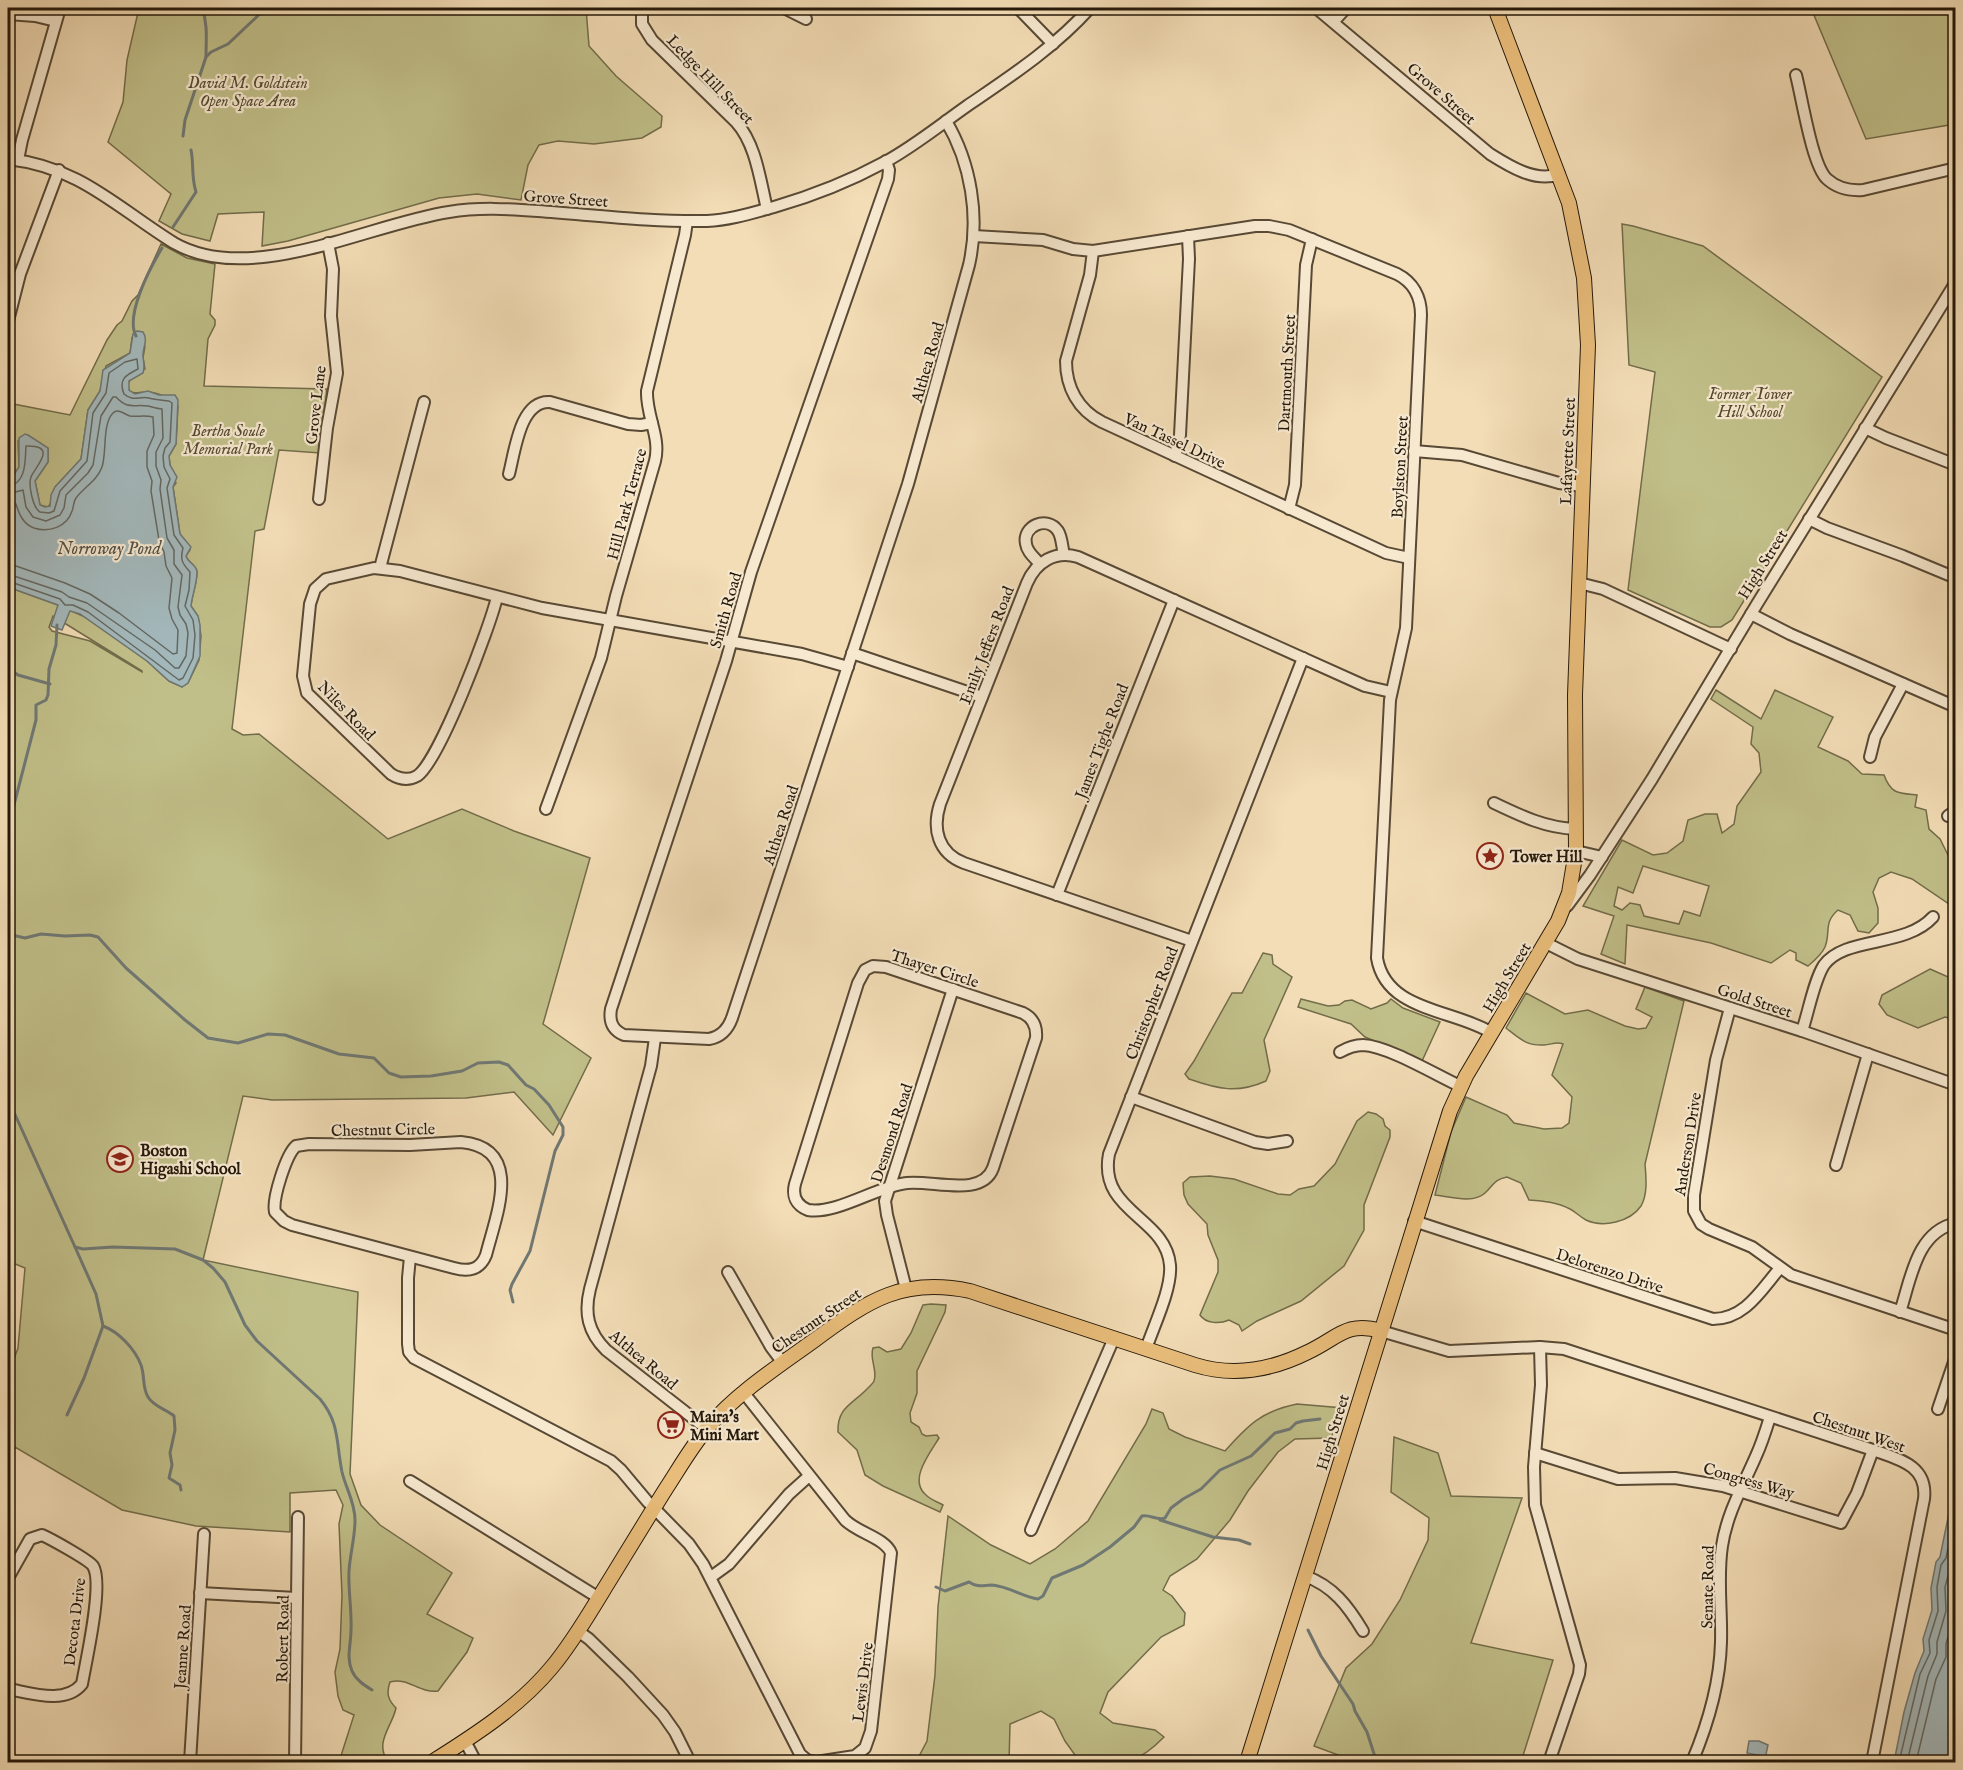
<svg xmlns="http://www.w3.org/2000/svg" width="1963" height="1770" font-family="'IM FELL English',serif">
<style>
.green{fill:#c1bf89;stroke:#726c4a;stroke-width:1.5;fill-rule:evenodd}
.water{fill:#a3b8bb;stroke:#707874;stroke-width:1.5}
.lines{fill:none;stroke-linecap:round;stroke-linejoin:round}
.shore{stroke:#646862;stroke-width:1.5}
.stream{stroke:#707874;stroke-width:3}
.minor-casing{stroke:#584935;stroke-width:14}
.major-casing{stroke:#24180a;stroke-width:16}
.minor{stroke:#f7e9d0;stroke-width:10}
.major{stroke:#eabe7b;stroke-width:14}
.labels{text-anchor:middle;stroke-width:4.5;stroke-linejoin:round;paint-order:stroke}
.street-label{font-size:16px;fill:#24180a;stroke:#f7e9d0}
.park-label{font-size:16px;font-style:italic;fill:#534a30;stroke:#f7e9d0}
.poi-label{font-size:16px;font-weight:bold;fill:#24180a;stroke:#f7e9d0;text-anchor:start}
.water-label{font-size:18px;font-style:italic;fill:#505048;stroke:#f7e9d0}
</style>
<rect width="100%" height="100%" fill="#f3ddb6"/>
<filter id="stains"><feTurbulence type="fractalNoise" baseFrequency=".00333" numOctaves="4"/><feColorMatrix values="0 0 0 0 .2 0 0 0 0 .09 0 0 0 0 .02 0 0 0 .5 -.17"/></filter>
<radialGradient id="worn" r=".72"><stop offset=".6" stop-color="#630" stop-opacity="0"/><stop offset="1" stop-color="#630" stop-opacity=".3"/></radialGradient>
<g class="green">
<polygon points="139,8 586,8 589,46 616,76 662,116 661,127 642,138 594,144 558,141 539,145 528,165 521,200 477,194 439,198 288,241 262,246 264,212 218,214 210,241 182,234 159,221 171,194 108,142 123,102 127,60"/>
<polygon points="1811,8 1955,8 1955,124 1866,139"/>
<polygon points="1622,224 1633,226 1703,246 1882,377 1732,620 1721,627 1710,627 1628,590 1655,372 1629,365"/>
<path d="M161 244 187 258 215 264 210 314 215 320V325L208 339 204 386 327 389 320 453 279 450 264 529 255 531 232 729 243 735 259 734 388 839 462 809 514 831 590 858 543 1024 591 1058 553 1135 514 1092 466 1098 272 1100 243 1096 203 1260 358 1292 350 1474 361 1505 380 1525 452 1573 427 1614 473 1638 467 1652 438 1691C418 1693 409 1677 390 1682 386 1693 388 1700 396 1708 392 1727 374 1742 388 1762H339L354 1715 343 1710 338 1696 335 1672 340 1649 342 1595 339 1524 343 1505 336 1490 290 1493V1532L196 1526 122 1510 15 1447 8 1459V1375L18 1348 25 1268 8 1261V587L58 605 85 617 147 661 169 681 182 687 188 683 199 660 201 636 198 616 191 606C192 595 197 584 197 572 197 565 188 563 186 556L190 550 188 544 180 534 173 487 176 483 170 465 169 456 176 444 178 406C168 398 159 392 146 392 139 392 136 394 130 392L127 385 132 377 145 369 143 358 145 346 132 338 130 353 106 366 100 391 88 410 81 459 55 487 51 503 48 507 40 505 35 481 48 462V449L27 435 18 441 19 467 8 484V403L70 415 107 340 117 325 122 321 132 301 138 295ZM53 616 142 671V672L90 641 52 631 49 627Z"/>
<path d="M1716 690 1761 719 1775 690 1833 717 1818 747 1848 761 1862 774 1884 775C1891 794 1898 793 1917 795L1915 807 1926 810 1929 829 1940 839 1948 855 1955 858V908L1912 879 1891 872 1879 878 1873 892 1878 908V923L1869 933 1858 931 1850 915 1838 910C1823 923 1831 932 1825 947 1822 954 1814 961 1808 966L1796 960V953L1790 950 1771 963 1711 943 1627 925 1625 964 1601 954 1614 916 1583 906 1622 840 1653 855 1667 853 1683 841 1688 820 1705 814H1717L1722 833 1734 824 1737 806 1761 772 1759 753 1751 744 1753 727 1711 699ZM1643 866 1709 886 1700 916 1684 911 1679 924 1644 916 1640 905 1630 903 1622 910 1614 906 1618 887 1633 893Z"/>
<path d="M1263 953 1272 955 1273 964 1292 977 1264 1040 1270 1071 1266 1081C1237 1094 1218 1089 1189 1079L1185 1074 1194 1061 1232 993H1242Z"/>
<polygon points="1930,969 1955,980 1955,1020 1945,1017 1918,1028 1887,1015 1879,1004 1882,995"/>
<path d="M1645 987 1684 1001 1645 1164C1646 1177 1648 1194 1641 1206 1630 1222 1603 1228 1586 1220 1580 1217 1576 1212 1570 1209 1557 1202 1543 1201 1529 1200L1521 1183 1507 1177C1493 1180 1495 1184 1485 1193 1473 1204 1451 1197 1435 1195L1451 1132 1466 1097 1507 1115 1514 1123 1544 1129 1562 1128 1569 1123 1572 1097 1552 1075 1563 1044C1556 1041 1551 1045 1544 1045 1526 1046 1519 1038 1506 1028L1526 993 1565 1014 1588 1010 1625 1026 1638 1029 1646 1028 1652 1017 1636 1009Z"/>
<polygon points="1301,999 1328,1006 1339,1005 1345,1001 1352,1000 1371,1009 1387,1003 1391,999 1403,1008 1440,1022 1422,1061 1365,1037 1351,1024 1298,1007"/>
<path d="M1368 1112 1376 1114 1383 1119 1385 1126 1390 1130V1137L1364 1205V1230L1344 1266 1301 1301 1257 1321 1242 1331 1239 1325 1229 1320C1220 1324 1206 1324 1200 1315L1218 1272V1260L1208 1235 1207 1224 1188 1204 1184 1195 1183 1183 1190 1177 1210 1176 1234 1179 1278 1194 1290 1195 1299 1189 1314 1186 1335 1164 1357 1121Z"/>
<path d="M931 1304 946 1305 945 1312 917 1371V1393L910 1413 911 1422 919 1427 922 1434 926 1436 937 1435 939 1438C930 1453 908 1480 926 1495 931 1500 938 1502 943 1505L940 1512 883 1486 865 1475 857 1450 838 1432C837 1407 853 1404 868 1388 869 1387 874 1382 874 1381 878 1370 869 1359 873 1348L879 1347 887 1352 901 1349 911 1333 923 1305Z"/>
<path d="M1297 1404 1343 1408 1331 1438 1295 1439 1278 1452 1248 1491 1230 1520 1197 1559 1170 1576 1163 1590 1172 1596 1185 1613 1184 1625 1161 1637 1136 1663 1108 1692 1100 1713 1113 1723 1155 1730 1164 1737C1134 1768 1120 1763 1080 1762L1065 1741 1054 1719 1041 1711 1010 1724 1009 1762H916L927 1741 935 1675 938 1607 948 1516 991 1545 1030 1564 1055 1549 1088 1521 1146 1424 1152 1409 1163 1413 1169 1429 1185 1437 1225 1451C1248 1425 1262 1411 1297 1404Z"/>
<polygon points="1394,1437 1438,1453 1451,1496 1522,1498 1471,1643 1553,1660 1521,1762 1357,1762 1314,1746 1346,1668 1372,1644 1400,1600 1428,1540 1429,1518 1391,1492"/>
</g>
<g class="water">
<path d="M137 331 143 332C149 341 142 347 143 357 144 364 145 367 143 373L129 381V390L135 394 148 391 159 395H175L178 400 176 444 169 456 170 465 177 477 173 487 180 534 191 547 186 556C188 563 197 565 197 572 197 584 192 595 191 606L198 616 200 625V656L188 683 182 687 169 681 147 661 80 614 70 611 62 630 51 626 58 605 8 587V484L19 467V438L25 434 28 435 48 448V462L35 481 40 505 45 507 50 506 51 495 55 487 81 459 88 410 100 391 103 370 130 353 133 334Z"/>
<polygon points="1950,1478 1956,1484 1955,1762 1894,1762 1904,1712 1915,1673 1924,1651 1923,1639 1932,1610 1931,1588 1936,1562 1940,1557 1953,1493"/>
<polygon points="1749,1741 1759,1741 1768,1745 1765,1759 1762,1758 1762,1756 1747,1753"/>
</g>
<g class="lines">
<g class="shore">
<path d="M8 486C27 484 25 459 26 446 59 445 35 467 31 477 28 485 33 508 40 512L49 513 54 511 60 491 87 461 93 413 106 393 109 373 125 362 137 359 138 369C126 375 118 379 124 394 133 402 139 396 149 398 156 400 162 400 169 401L172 403 170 442 165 448 163 456 164 467 170 479 167 488 174 535 183 548C180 560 182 563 190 572L189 590 185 606 193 620 195 635 193 658 183 678 179 680 88 612 73 605H65L60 599 8 581"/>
<path d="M8 494 23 490 26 507 33 517 46 521 60 515 64 508 66 495 88 473 93 465 101 416 113 397H116C128 410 133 404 148 406 152 407 158 409 162 409L163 438 156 452V466L161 480 160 489 167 538 174 550V564L182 575 178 607 180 615 186 624 188 633 186 656 179 668H175L155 650 87 603 69 597 62 592 8 574"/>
<path d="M8 503 16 504C19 514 23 524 34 528 49 533 67 527 72 511 74 507 73 502 76 498 84 487 97 481 102 467 107 452 102 424 113 413 118 408 124 414 130 416 138 417 145 415 153 417L154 435 147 451V467L152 481 151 491 159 540 164 552 166 566 172 578 169 608 172 619 178 630 177 653 173 654 119 613 90 594 65 583 16 566 8 565"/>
<polyline points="1899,1762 1920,1674 1930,1653 1929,1640 1938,1611 1937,1587 1941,1565 1946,1558 1956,1508"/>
<polyline points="1907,1762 1928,1676 1937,1654 1937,1642 1946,1611 1945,1587 1956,1547"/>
<polyline points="1916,1762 1936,1679 1946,1657 1946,1644 1954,1615 1956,1602"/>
</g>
<g class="stream">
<path d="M202 8C208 24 206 40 206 57"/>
<polyline points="183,136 185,120 206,57 211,52 228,44 266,8"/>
<path d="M173 227 196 192C191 176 194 164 191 150"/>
<path d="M136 336C125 315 150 268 162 248"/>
<polyline points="8,668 18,675 50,684"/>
<polyline points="8,828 36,720 36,705 46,700 48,695 49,669 56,645 57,625"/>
<polyline points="8,937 12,935 25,938 41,934 65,936 90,935 98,937 126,968 185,1020 208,1038 238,1043 268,1034 285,1035 339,1054 374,1058 389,1073 401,1077 431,1076 462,1071 478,1063 499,1062 508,1065 526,1085 534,1089 549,1105 563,1127 563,1135 555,1151 530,1251 512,1284 510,1290 513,1302"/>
<path d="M8 1099 75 1247 83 1249 113 1247 175 1249 203 1260 213 1268 225 1282 245 1325 257 1341 320 1399C340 1423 336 1443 342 1472 346 1489 355 1502 355 1520 355 1538 350 1554 349 1571 348 1591 352 1610 351 1630 351 1645 346 1657 352 1671 356 1680 364 1685 372 1690"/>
<path d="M75 1247 96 1294 103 1326C119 1332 135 1349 141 1365 145 1376 142 1387 148 1397 154 1407 166 1409 174 1416L175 1430 170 1453 172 1465 169 1478 180 1485 181 1490"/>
<polyline points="67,1415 84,1378 103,1326"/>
<polyline points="1160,1520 1213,1537 1239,1540 1250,1544"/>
<path d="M936 1587 945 1591 969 1582C978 1588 983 1585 992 1585 1008 1586 1023 1597 1038 1599L1043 1596 1052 1578 1083 1565 1110 1547 1134 1527 1142 1516C1150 1514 1157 1521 1165 1518L1171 1508 1183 1499 1201 1489 1220 1470 1251 1456 1275 1433 1290 1429 1296 1423 1303 1421 1320 1419"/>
<polyline points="1308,1630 1321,1656 1353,1704 1355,1711 1367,1732 1376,1760 1379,1762"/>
</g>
<defs>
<g id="minor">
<path d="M642 8V24L652 40 736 122C756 144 760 180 767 209"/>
<polyline points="784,8 806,19"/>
<polyline points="1018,8 1053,44"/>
<path d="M1316 8 1490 154C1509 166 1536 183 1559 174"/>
<polyline points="8,14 35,16 56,21"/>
<polyline points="1334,21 1346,8"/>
<path d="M1796 75C1802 98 1812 165 1827 179 1837 188 1850 191 1863 190L1956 168"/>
<path d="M8 159C80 167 116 207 174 243 251 287 369 224 449 212 479 207 509 209 538 211 594 215 651 222 707 221 730 220 752 213 774 207 812 196 850 181 885 162 913 147 940 125 967 106 1011 76 1054 48 1090 8"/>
<polyline points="18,160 22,140 60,8"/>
<path d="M886 161 889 170 888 179 751 572 726 661 611 1009C609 1021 612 1030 624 1035L709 1039C721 1037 728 1029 732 1018L908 484 969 265C980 217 971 163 946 121"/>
<path d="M974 236 1043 240 1073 249 1093 251 1255 226H1269L1289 230 1397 274C1413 282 1421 297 1421 315L1406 628 1390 700 1377 958C1386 1012 1454 1009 1492 1033"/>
<path d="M1093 251 1090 275 1066 361C1066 387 1078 410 1102 422L1386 553 1409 558"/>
<polyline points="8,321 20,274 59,170"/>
<polyline points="1865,428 1886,438 1956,465"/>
<polyline points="1414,451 1462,455 1559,483 1582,486"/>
<polyline points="1175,456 1180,435 1189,259 1188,236"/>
<path d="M509 474C515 451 520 400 550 402L628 424 641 425 652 423"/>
<polyline points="319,499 327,428 337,373 331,316 333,269 328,243"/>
<polyline points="1289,509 1295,485 1306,265 1312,239"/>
<polyline points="1809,519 1827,528 1903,556 1956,578"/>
<path d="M1040 564C1035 558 1027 552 1026 544 1022 526 1047 515 1058 531 1062 537 1062 547 1064 555"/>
<polyline points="380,568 424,402"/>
<polyline points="1579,583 1603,589 1731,649"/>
<path d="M497 597C490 627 439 762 417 776 408 781 399 779 391 774L307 693 303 676 310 604 315 589 326 579 374 568 400 571 542 608 802 654 848 667"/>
<polyline points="1751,614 1790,634 1956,707"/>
<polyline points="852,653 982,697"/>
<polyline points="1870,757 1875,737 1903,684"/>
<path d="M1494 803C1521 816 1546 828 1576 829"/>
<path d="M546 809 601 658 616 596 655 461C661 437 646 416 647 391L685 235 687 221"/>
<polyline points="1948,816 1956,810"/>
<polyline points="1576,851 1602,857"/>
<polyline points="1057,895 1174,600"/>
<polyline points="1567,906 1590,875 1652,779 1757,604 1956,282"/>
<path d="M1192 941 964 863C938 853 932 829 940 804L1027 583C1036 562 1055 550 1078 557L1365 686 1391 692"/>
<polyline points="1546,943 1578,959 1802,1031 1956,1085"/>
<path d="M873 966 886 967 1023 1013C1033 1018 1037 1027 1036 1038L993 1168C982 1198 933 1180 907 1183 878 1186 836 1215 808 1210 796 1205 792 1196 795 1184L858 983 865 970Z"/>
<polyline points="1730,1008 1716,1060 1694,1195 1694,1211 1701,1224 1709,1229 1752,1247 1791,1275 1956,1330"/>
<path d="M1802 1031C1808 1014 1814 980 1824 965 1845 936 1905 948 1933 917"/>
<path d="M655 1038 651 1066 590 1289C584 1313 588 1332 606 1350L707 1429"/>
<path d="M1340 1052C1347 1048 1354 1045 1363 1045 1388 1046 1436 1075 1460 1086"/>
<polyline points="1131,1097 1255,1142 1268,1144 1287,1141"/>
<path d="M461 1142C525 1148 496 1215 486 1255 480 1270 469 1272 454 1268L292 1225 284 1221 275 1212C272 1199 286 1155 296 1146L309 1144 410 1145Z"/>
<polyline points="1836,1165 1868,1054"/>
<path d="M1414 1221 1713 1319C1745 1319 1761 1290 1780 1268"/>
<path d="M410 1257 408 1278V1344L409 1352 414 1358 611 1461 621 1470 647 1501 689 1544 703 1564 800 1754 807 1760 816 1762 855 1756 865 1748 871 1731 891 1553C885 1538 858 1533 845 1520L744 1393"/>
<polyline points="728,1272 771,1347 783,1363"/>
<polyline points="906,1289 887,1215 885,1201 953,989"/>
<path d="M1900 1312C1911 1279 1916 1232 1956 1223"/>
<path d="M1381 1331 1449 1351 1540 1347 1564 1349 1873 1450C1898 1459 1928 1465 1924 1499L1872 1762"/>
<polyline points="1540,1347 1541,1385 1534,1467 1535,1505 1580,1665 1579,1674 1549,1762"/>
<path d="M1146 1349C1154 1325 1172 1289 1170 1265 1166 1217 1098 1212 1109 1154L1303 658"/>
<polyline points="1938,1409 1956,1356"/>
<polyline points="1535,1453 1618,1479 1675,1478 1723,1486 1841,1523 1857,1493 1873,1450"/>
<polyline points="410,1481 599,1598"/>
<polyline points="1031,1530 1114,1338"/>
<path d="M1305 1576C1333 1586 1348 1606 1363 1631"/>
<polyline points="711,1577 729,1564 789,1494 809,1476"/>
<path d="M8 1578 30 1539 42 1535C51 1539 89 1560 93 1566 104 1583 86 1661 82 1684 65 1705 31 1693 8 1689"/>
<polyline points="200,1593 297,1598"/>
<polyline points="578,1631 589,1639 628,1677 663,1715 675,1732 690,1762"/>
<polyline points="465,1741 476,1762"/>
<polyline points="190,1762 204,1534"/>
<polyline points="295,1762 298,1517"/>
<path d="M1692 1762C1708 1724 1720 1684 1721 1642 1722 1610 1717 1578 1722 1546 1727 1513 1743 1486 1756 1456 1762 1443 1766 1430 1770 1417"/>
</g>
<g id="major">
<path d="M432 1762C475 1735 520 1706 552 1667 572 1643 587 1617 603 1591 624 1557 645 1522 667 1487 680 1467 692 1446 708 1427 738 1392 779 1366 816 1339 869 1300 903 1277 970 1291L1195 1365C1234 1377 1272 1370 1308 1352 1338 1338 1346 1321 1381 1331"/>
<polyline points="1247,1762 1450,1111 1466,1076 1558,921 1569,893 1576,851 1575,695 1588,345 1584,278 1569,203 1495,8"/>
</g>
</defs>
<use href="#minor" class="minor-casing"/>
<use href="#major" class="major-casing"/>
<use href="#minor" class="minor"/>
<use href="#major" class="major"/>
</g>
<defs>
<symbol id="sight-ring" viewBox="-11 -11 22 22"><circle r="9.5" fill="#f7e9d0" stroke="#8f2418" stroke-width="1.5"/><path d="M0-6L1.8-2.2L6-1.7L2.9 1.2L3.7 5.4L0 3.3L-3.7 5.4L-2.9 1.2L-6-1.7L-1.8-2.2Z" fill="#8f2418"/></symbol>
<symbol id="school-ring" viewBox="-11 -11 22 22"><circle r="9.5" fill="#f7e9d0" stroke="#8f2418" stroke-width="1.5"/><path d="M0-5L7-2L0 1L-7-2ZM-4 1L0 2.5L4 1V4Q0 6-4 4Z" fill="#8f2418"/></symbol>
<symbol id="supermarket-ring" viewBox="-11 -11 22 22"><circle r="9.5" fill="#f7e9d0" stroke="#8f2418" stroke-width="1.5"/><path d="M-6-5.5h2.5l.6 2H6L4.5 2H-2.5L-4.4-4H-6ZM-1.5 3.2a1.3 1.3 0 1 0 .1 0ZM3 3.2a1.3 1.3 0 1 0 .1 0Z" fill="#8f2418"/></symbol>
</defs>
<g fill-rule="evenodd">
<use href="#sight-ring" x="1475" y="841" width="30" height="30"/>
<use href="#school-ring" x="105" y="1144" width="30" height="30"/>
<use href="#supermarket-ring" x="656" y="1410" width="30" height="30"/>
</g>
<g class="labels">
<g class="street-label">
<text transform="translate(711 79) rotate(46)" y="6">Ledge Hill Street</text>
<text transform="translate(1442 93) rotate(41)" y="6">Grove Street</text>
<text transform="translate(566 198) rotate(4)" y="6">Grove Street</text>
<text transform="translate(927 362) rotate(-74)" y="6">Althea Road</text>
<text transform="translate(1286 373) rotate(-87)" y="6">Dartmouth Street</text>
<text transform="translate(315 405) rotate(-83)" y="6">Grove Lane</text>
<text transform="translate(1175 440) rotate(25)" y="6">Van Tassel Drive</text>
<text transform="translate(1567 451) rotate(-88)" y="6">Lafayette Street</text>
<text transform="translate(1399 467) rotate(-87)" y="6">Boylston Street</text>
<text transform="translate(626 504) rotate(-75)" y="6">Hill Park Terrace</text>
<text transform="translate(1762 564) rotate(-58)" y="6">High Street</text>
<text transform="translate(725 610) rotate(-74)" y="6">Smith Road</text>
<text transform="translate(986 645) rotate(-69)" y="6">Emily Jeffers Road</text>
<text transform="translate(347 710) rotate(46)" y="6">Niles Road</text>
<text transform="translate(1101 741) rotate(-69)" y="6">James Tighe Road</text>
<text transform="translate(780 825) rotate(-72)" y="6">Althea Road</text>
<text transform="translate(935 968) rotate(18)" y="6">Thayer Circle</text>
<text transform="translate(1506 977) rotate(-59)" y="6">High Street</text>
<text transform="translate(1755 1000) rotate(18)" y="6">Gold Street</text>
<text transform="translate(1151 1003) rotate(-69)" y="6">Christopher Road</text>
<text transform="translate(383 1129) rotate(-1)" y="6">Chestnut Circle</text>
<text transform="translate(891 1133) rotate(-72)" y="6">Desmond Road</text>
<text transform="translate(1687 1144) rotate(-81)" y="6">Anderson Drive</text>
<text transform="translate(1610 1270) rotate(18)" y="6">Delorenzo Drive</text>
<text transform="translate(816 1320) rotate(-34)" y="6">Chestnut Street</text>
<text transform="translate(644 1359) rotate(40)" y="6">Althea Road</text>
<text transform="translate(1859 1431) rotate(19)" y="6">Chestnut West</text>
<text transform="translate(1332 1432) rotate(-73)" y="6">High Street</text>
<text transform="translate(1749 1480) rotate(16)" y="6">Congress Way</text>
<text transform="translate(1707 1587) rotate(-89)" y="6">Senate Road</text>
<text transform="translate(74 1622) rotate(-83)" y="6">Decota Drive</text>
<text transform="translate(282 1639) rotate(-89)" y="6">Robert Road</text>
<text transform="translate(182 1647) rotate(-86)" y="6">Jeanne Road</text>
<text transform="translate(862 1682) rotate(-83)" y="6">Lewis Drive</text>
</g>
<g class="park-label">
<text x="248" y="88">David M. Goldstein<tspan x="248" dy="18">Open Space Area</tspan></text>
<text x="1750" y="399">Former Tower<tspan x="1750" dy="18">Hill School</tspan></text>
<text x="228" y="436">Bertha Soule<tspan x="228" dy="18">Memorial Park</tspan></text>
</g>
<g class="poi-label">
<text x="1510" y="862">Tower Hill</text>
<text x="140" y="1156">Boston<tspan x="140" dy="18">Higashi School</tspan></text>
<text x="690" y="1422">Maira's<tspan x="690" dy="18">Mini Mart</tspan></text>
</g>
<g class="water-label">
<text x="109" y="554">Norroway Pond</text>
</g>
</g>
<rect width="1963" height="1770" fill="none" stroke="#f3ddb6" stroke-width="30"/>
<rect x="9" y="9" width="1945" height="1752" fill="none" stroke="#24180a" stroke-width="3"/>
<rect x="15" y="15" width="1933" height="1740" fill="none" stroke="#24180a" stroke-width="1.5"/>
<rect width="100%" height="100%" filter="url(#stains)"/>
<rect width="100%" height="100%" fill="url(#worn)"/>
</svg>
